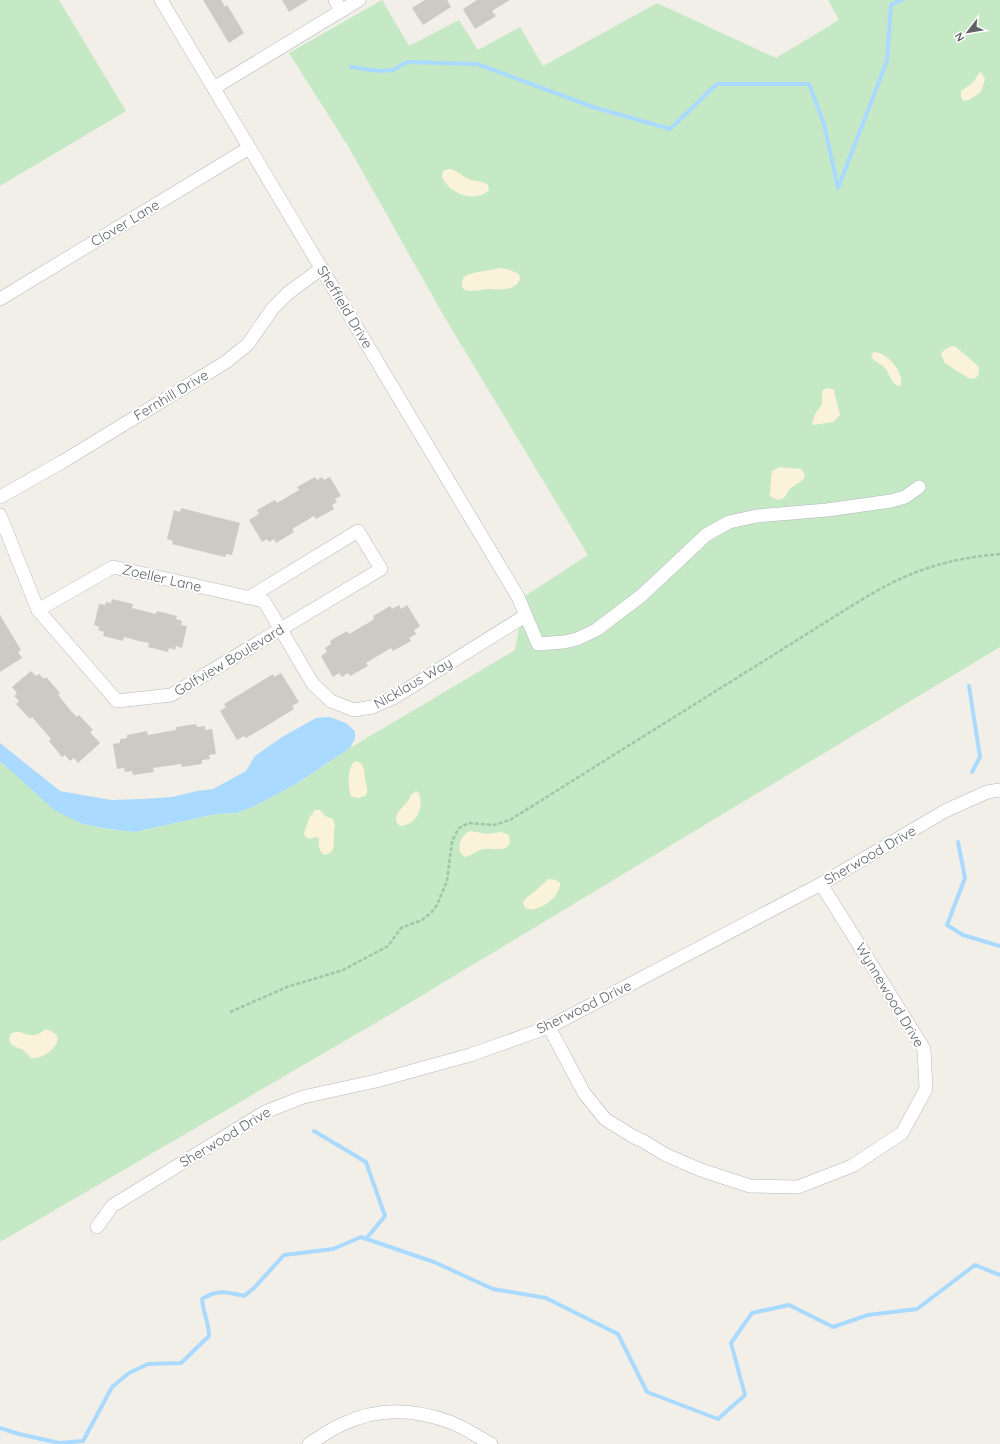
<svg xmlns="http://www.w3.org/2000/svg" width="1000" height="1444" font-family="Quicksand,sans-serif">
<style>
.green{fill:#c5e8c5}
.sand{fill:#fbf3d9}
.water{fill:#aadaff}
.lines{fill:none;stroke-linecap:round;stroke-linejoin:round}
.stream{stroke:#aadaff;stroke-width:4}
.building{fill:#cccac5}
.minor-casing{stroke:#b5b8bc;stroke-width:14}
.path{stroke:#9cc7a9;stroke-width:2.5;stroke-dasharray:4 2;stroke-linecap:butt}
.minor{stroke:#fff;stroke-width:13}
.labels{text-anchor:middle;stroke-width:4;stroke-linejoin:round;paint-order:stroke}
.street-label{font-size:14px;fill:#5f6368;stroke:#fff}
</style>
<rect width="100%" height="100%" fill="#f1efe8"/>
<g class="green">
<polygon points="0,0 59,0 126,111 0,186"/>
<polygon points="382,0 409,46 459,20 478,50 520,27 543,66 657,3 776,58 839,20 828,0 1000,0 1000,647 396,1011 0,1242 0,761 80,823 102,828 134,832 216,814 236,813 253,807 296,784 350,748 515,650 525,596 588,555 445,318 348,146 289,53"/>
</g>
<g class="sand">
<path d="M981 72 985 79 981 92 969 100 963 101 961 96V91C970 85 974 83 979 73Z"/>
<path d="M448 169C457 169 461 176 469 179 476 182 482 180 488 185L489 190C476 204 448 193 442 177L443 171Z"/>
<path d="M501 268 510 270 519 274 520 279C514 292 501 289 489 289 480 289 457 297 463 279L465 276 473 273Z"/>
<polygon points="952,346 956,347 978,366 979,370 978,376 975,378 970,379 965,376 945,363 941,354 944,350"/>
<path d="M874 352C887 352 904 372 901 385L898 386C891 383 890 374 885 368 880 363 873 362 871 355Z"/>
<polygon points="827,388 833,389 834,391 840,415 833,422 813,425 812,424 815,414 822,404 822,391"/>
<path d="M780 467 801 469C811 480 798 482 791 488 785 493 788 499 777 500L770 496 771 478 772 471Z"/>
<path d="M356 761C365 763 364 771 365 779 366 785 369 788 366 795L359 798 352 797C347 790 347 764 356 761Z"/>
<path d="M416 791 419 793C424 807 417 825 400 826 387 815 409 805 411 795Z"/>
<path d="M315 810H320L325 816 333 819C336 826 334 828 334 835 333 844 337 851 325 855 319 852 318 846 319 839L317 837C311 838 306 841 304 833L309 818Z"/>
<path d="M470 831 487 834 501 832 507 834 509 836C514 855 492 847 483 849 476 851 471 856 464 857L460 852C458 844 462 834 470 831Z"/>
<path d="M548 879 556 880 560 883C561 897 538 914 525 908L523 903 525 899 535 891Z"/>
<path d="M46 1029 51 1031 57 1035C61 1047 42 1060 31 1058L23 1050 12 1045 9 1041 10 1035C18 1027 25 1037 35 1035 39 1034 42 1031 46 1029Z"/>
</g>
<polygon class="water" points="330,717 346,723 355,731 355,738 350,748 296,784 253,807 236,813 216,814 134,832 102,828 80,823 54,810 0,761 0,743 60,791 111,800 143,799 172,797 197,791 213,789 246,771 255,756 282,737 316,718"/>
<g class="lines">
<g class="stream">
<polyline points="351,67 379,71 393,70 407,62 477,64 593,107 670,129 717,84 809,84 824,124 838,188 887,61 891,5 902,0"/>
<polyline points="969,686 980,757 972,772"/>
<polyline points="958,842 965,878 947,925 963,935 1000,946"/>
<polyline points="314,1131 366,1162 385,1216 366,1239"/>
<path d="M0 1428 19 1434 59 1443 83 1441 112 1387 129 1373 148 1364 181 1363 209 1336C209 1323 203 1312 202 1299 217 1289 228 1292 244 1296L254 1288 284 1255 333 1249 361 1237 434 1262 493 1289 546 1298 618 1334 647 1392 718 1419 745 1395 731 1343 752 1313 789 1305 833 1327 868 1315 917 1309 975 1265 1000 1275"/>
</g>
</g>
<g class="building">
<polygon points="203,0 221,0 225,7 227,5 244,33 229,43"/>
<polygon points="282,0 308,0 289,12"/>
<polygon points="425,0 447,0 451,7 423,25 412,8"/>
<polygon points="477,0 510,0 492,11 496,16 475,29 463,9"/>
<polygon points="315,477 317,480 322,477 324,480 330,477 341,496 335,499 337,502 332,505 334,509 316,519 314,516 292,529 294,532 276,543 274,539 269,542 267,539 262,542 249,520 259,514 257,510 275,500 277,503 299,490 297,487"/>
<polygon points="181,508 240,523 232,555 226,554 225,557 172,544 173,541 167,539 174,510 180,512"/>
<polygon points="112,599 133,604 132,608 156,614 157,611 177,616 176,619 182,621 181,625 187,626 182,648 176,646 175,650 169,648 168,652 148,647 149,643 139,641 124,637 123,641 103,636 104,632 98,630 99,627 94,625 99,604 105,605 106,602 111,603"/>
<polygon points="399,605 401,609 407,605 420,626 414,630 416,634 409,638 411,641 393,651 391,648 366,663 368,666 350,676 348,673 342,677 339,673 333,677 321,656 327,652 325,648 331,644 330,641 347,631 349,634 368,623 374,619 373,616 390,606 392,609"/>
<polygon points="0,615 21,650 18,652 22,658 0,672"/>
<polygon points="31,671 36,676 39,674 44,679 46,677 60,693 58,695 71,711 77,717 79,715 93,730 90,732 100,743 78,763 74,758 70,761 65,755 62,757 49,741 51,739 32,717 30,719 16,704 19,701 14,696 17,693 12,687"/>
<polygon points="281,673 299,702 292,706 294,709 263,728 246,738 244,736 237,740 220,711 226,707 224,704 255,685 273,674 274,677"/>
<polygon points="196,724 197,727 205,726 205,730 212,729 216,754 209,755 210,759 202,760 202,764 182,767 181,764 153,768 154,772 133,775 132,771 125,772 124,768 117,769 113,744 120,743 120,739 127,738 127,735 147,731 148,735 176,730 176,727"/>
</g>
<g class="lines">
<defs>
<g id="minor">
<polyline points="161,0 518,597 538,644 564,642 577,639 596,630 641,596 706,535 729,522 757,516 827,510 891,501 905,497 919,487"/>
<polyline points="335,0 341,10"/>
<polyline points="214,88 359,0"/>
<polyline points="0,299 249,148"/>
<polyline points="0,497 62,462 226,362 248,344 273,308 288,293 322,268"/>
<polyline points="0,515 38,610 117,701 171,695 381,569 358,531 248,598"/>
<polyline points="38,610 113,567 264,601 313,684 331,701 354,710 372,707 393,698 525,616"/>
<polyline points="549,1027 584,1093 605,1119 634,1137 643,1141 666,1155 701,1170 750,1186 798,1187 852,1166 902,1133 926,1089 924,1049 821,884"/>
<polyline points="97,1227 112,1206 265,1112 303,1097 376,1081 470,1055 549,1027 821,884 945,811 987,792 1000,790"/>
<path d="M309 1444C320 1437 331 1429 343 1424 378 1407 415 1409 450 1422 464 1427 478 1437 491 1444"/>
</g>
</defs>
<use href="#minor" class="minor-casing"/>
<path class="path" d="M230 1012 287 987 343 970 388 946 401 928 422 920 431 913 437 905 447 881 452 841 459 828 469 823 494 825 510 820 853 605C882 587 912 571 945 563 963 558 982 556 1000 554"/>
<use href="#minor" class="minor"/>
</g>
<g class="labels">
<g class="street-label">
<text transform="translate(125 223) rotate(-31)" y="5">Clover Lane</text>
<text transform="translate(345 307) rotate(59)" y="5">Sheffield Drive</text>
<text transform="translate(171 395) rotate(-31)" y="5">Fernhill Drive</text>
<text transform="translate(162 578) rotate(13)" y="5">Zoeller Lane</text>
<text transform="translate(229 660) rotate(-31)" y="5">Golfview Boulevard</text>
<text transform="translate(413 683) rotate(-30)" y="5">Nicklaus Way</text>
<text transform="translate(870 855) rotate(-30)" y="5">Sherwood Drive</text>
<text transform="translate(890 995) rotate(59)" y="5">Wynnewood Drive</text>
<text transform="translate(584 1007) rotate(-26)" y="5">Sherwood Drive</text>
<text transform="translate(225 1137) rotate(-31)" y="5">Sherwood Drive</text>
</g>
</g>
<g transform="translate(968 32) rotate(239)" stroke="#ffffff" stroke-width="3" paint-order="stroke">
<path d="M0-3L7 15L0 10L-7 15Z" fill="#5f6368"/>
<text y="-6" font-size="11" font-weight="bold" text-anchor="middle" fill="#5f6368">N</text>
</g>
</svg>
